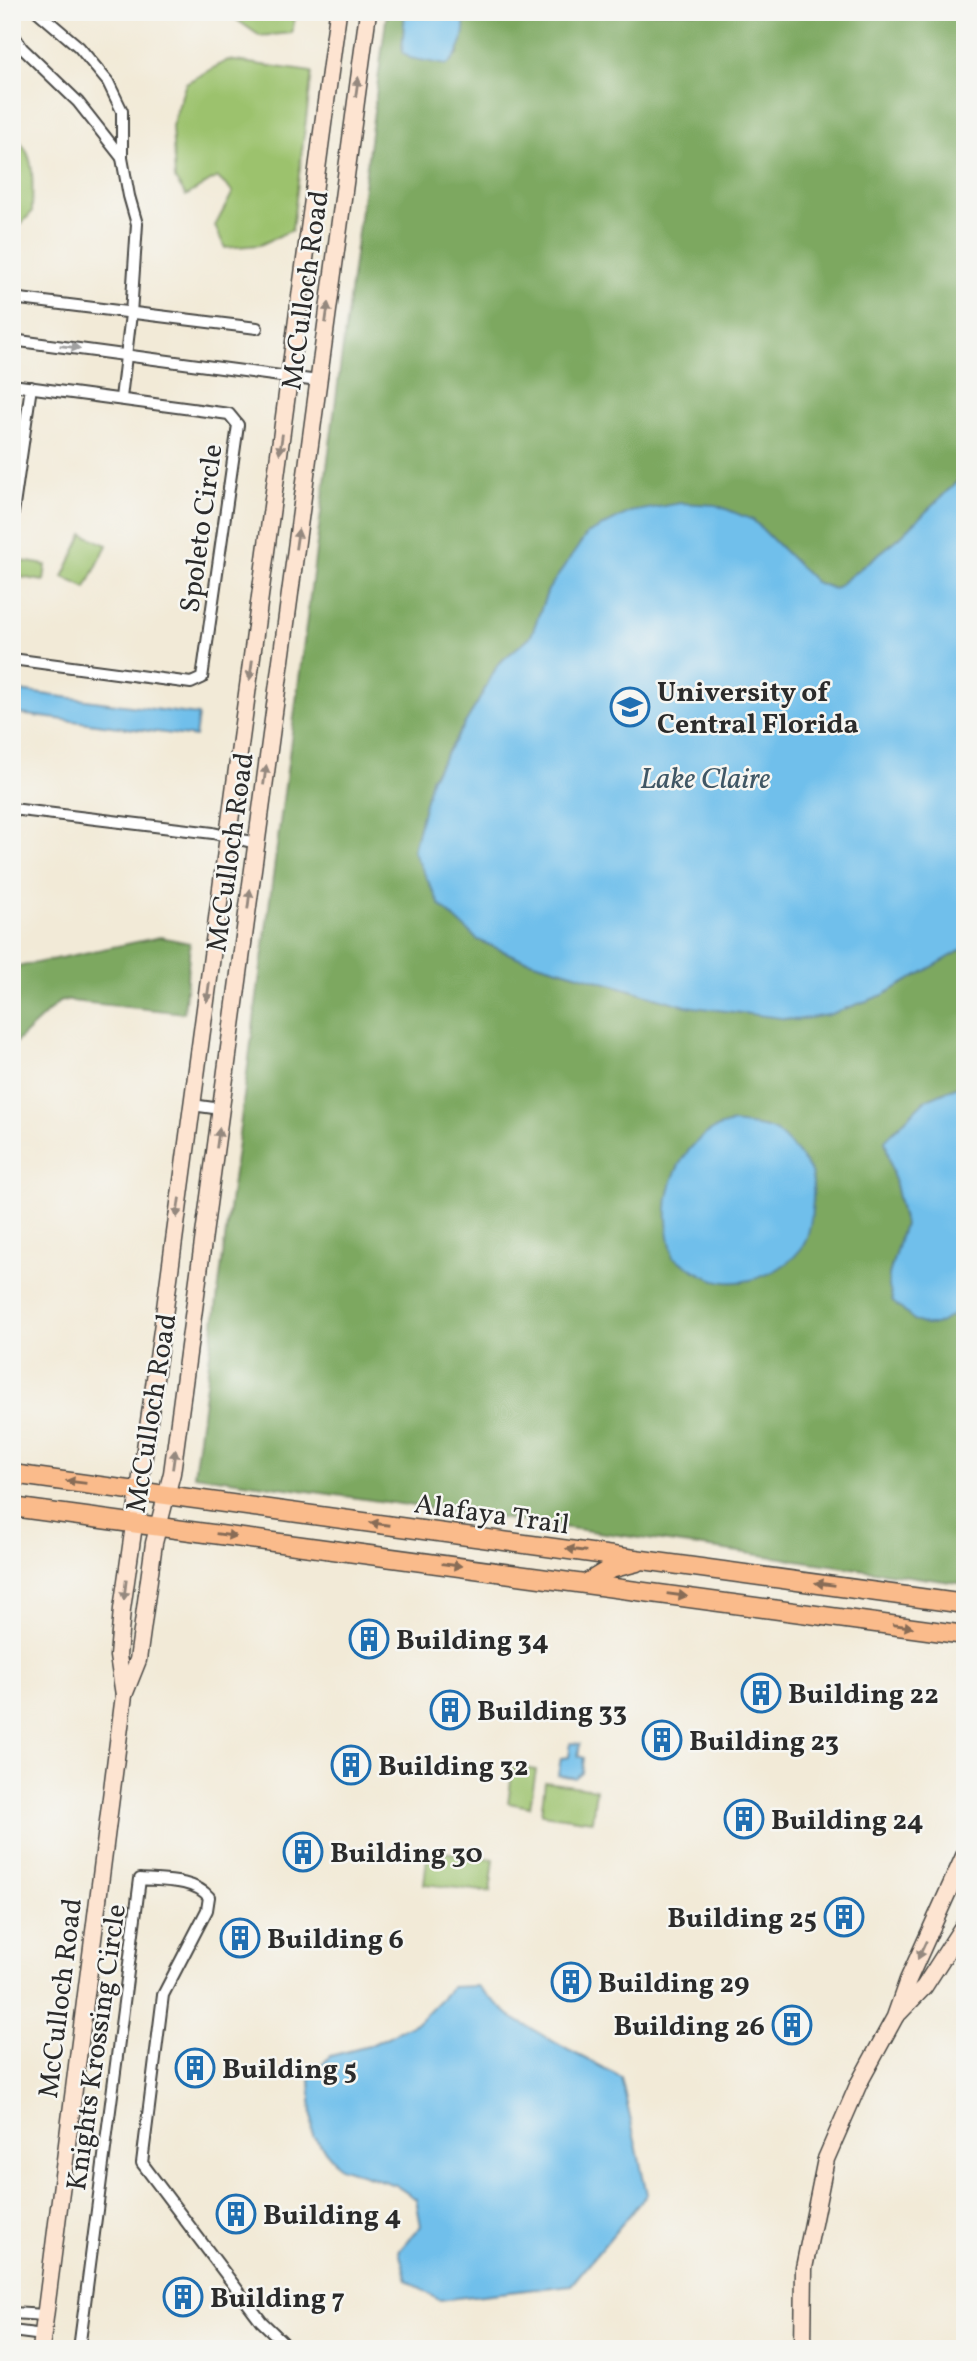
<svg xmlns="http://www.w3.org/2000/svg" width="977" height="2361" font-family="Vollkorn,serif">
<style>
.green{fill:#9cc26d;stroke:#64764c;stroke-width:2}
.forest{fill:#7da860;stroke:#546a46;stroke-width:2}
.water{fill:#70bfeb;stroke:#4e758b;stroke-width:2}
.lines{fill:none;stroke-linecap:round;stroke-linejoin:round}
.street-casing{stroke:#494845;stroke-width:14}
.secondary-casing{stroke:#494845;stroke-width:19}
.primary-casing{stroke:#494845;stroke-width:21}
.street{stroke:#fff;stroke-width:10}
.secondary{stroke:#fde4d1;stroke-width:16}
.primary{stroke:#fabb8b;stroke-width:18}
.oneway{fill:#94887e}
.oneway2{fill:#a0a0a0}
.oneway3{fill:#886c56}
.labels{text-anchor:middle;stroke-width:5;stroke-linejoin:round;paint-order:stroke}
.street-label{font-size:28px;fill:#2b2b2b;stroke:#f6f6f2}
.poi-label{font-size:28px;font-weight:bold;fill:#2b2b2b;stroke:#f6f6f2;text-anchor:start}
.water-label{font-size:30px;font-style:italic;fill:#405765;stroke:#f6f6f2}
</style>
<rect width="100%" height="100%" fill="#f6f6f2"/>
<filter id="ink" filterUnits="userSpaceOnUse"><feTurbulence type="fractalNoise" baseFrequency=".0143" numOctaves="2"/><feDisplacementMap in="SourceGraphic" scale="14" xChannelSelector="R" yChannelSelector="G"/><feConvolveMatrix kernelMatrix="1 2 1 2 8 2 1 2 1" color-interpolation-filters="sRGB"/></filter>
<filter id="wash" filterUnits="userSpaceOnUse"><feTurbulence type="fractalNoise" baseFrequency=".00686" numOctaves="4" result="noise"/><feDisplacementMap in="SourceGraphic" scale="28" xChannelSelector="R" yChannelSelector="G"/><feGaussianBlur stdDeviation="1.57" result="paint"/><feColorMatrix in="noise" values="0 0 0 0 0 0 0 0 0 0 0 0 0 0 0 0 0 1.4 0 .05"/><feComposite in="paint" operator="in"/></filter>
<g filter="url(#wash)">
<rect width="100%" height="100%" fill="#f2ead7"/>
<g class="green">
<polygon points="237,12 296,12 292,33 260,36 237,20"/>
<polygon points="228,60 312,72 292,230 260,245 225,248 215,226 233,192 217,177 186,196 175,179 172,126 186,83"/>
<path d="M12 135C38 151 32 185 32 212L12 234Z"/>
<polygon points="83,534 107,545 86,588 63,577"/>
<polygon points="16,560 46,565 44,581 14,576"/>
<polygon points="513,1766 536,1770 530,1807 508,1803"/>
<polygon points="545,1782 596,1789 592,1821 541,1814"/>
<polygon points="428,1850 494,1859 490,1892 424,1884"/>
</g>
<g class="forest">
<polygon points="387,12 405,12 402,52 458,55 465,20 462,12 965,12 965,474 899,538 834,589 815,582 753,520 548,590 531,636 498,664 478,702 431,779 413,851 478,940 517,957 686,1006 883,995 965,948 965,1083 925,1100 885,1140 904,1224 889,1275 893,1301 915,1321 936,1324 965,1307 965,1584 194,1475"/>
<polygon points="160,937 190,943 184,1013 61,1000 12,1046 12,968"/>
</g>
<g class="water">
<path d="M405 12H462C468 30 461 53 447 65L410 58 402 52Z"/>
<polygon points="965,474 965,948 883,995 828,1015 796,1020 686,1006 517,957 478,940 440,905 413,851 431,779 478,702 498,664 531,636 548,590 587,534 630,512 681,503 716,505 753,520 815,582 834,589 899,538"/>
<polygon points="12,690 198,715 195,737 12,713"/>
<polygon points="965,1083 965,1307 936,1325 925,1325 915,1321 893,1302 889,1287 889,1275 904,1224 885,1140 925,1100"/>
<path d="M733 1123C745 1125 764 1125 775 1131 785 1137 810 1166 812 1176 815 1193 812 1235 801 1249 785 1270 753 1284 726 1282 708 1281 688 1266 673 1257 671 1244 667 1231 667 1219 664 1178 691 1130 733 1123Z"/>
<polygon points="571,1743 580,1744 578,1756 584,1758 582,1772 575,1778 558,1775 561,1758 569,1757"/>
<polygon points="477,1986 513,2018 570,2051 621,2077 647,2194 571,2285 439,2300 407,2280 399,2251 421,2226 416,2199 395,2185 339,2167 313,2136 310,2078 330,2056 369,2046 418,2022 452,1987"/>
</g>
</g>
<g filter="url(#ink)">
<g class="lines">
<defs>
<g id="street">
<polyline points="38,12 79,47 108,82 122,111 122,158 129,196 137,224 131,314 121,398"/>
<polyline points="12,33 22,48 78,102 122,158"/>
<polyline points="12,298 257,328"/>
<polyline points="12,340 318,381"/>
<polyline points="12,385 229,414 238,425 202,678 191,683 12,659"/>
<polyline points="12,520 31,387"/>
<polyline points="12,809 213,833 256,843"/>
<polyline points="192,1105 221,1109"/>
<polyline points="12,2313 45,2315"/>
<polyline points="12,2331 43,2335"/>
<path d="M79 2349 140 1879C163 1881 194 1879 209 1897L207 1910 163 1995 142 2163 261 2321 290 2349"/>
</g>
<g id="secondary">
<polyline points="124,1695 118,1656 122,1609 163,1323 338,12"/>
<polyline points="899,2013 924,1987 965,1923"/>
<polyline points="41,2349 124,1695 138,1660 154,1543 172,1473 368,12"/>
<polyline points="803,2349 804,2268 826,2159 859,2083 895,2017 908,1980 965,1854"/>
</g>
<g id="primary">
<polyline points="12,1474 965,1604"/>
<polyline points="12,1507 965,1635"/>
<polyline points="587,1583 610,1569 637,1562"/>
</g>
</defs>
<use href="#street" class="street-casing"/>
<use href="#secondary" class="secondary-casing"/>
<use href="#primary" class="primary-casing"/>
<use href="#street" class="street"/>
<use href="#secondary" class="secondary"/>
<use href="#primary" class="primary"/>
</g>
<defs><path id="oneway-solid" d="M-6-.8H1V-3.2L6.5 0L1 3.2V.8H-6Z" transform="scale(1.75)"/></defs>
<g class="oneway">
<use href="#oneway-solid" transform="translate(357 87) rotate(-82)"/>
<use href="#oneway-solid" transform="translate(327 313) rotate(-82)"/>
<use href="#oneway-solid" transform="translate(281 444) rotate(98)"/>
<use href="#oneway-solid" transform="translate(297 539) rotate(-82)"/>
<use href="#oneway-solid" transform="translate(251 670) rotate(98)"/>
<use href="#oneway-solid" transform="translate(265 775) rotate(-82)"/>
<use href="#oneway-solid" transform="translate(249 899) rotate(-83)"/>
<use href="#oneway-solid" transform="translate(208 992) rotate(98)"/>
<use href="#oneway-solid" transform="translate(218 1138) rotate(-82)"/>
<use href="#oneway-solid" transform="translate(178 1208) rotate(98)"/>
<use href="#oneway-solid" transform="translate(174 1459) rotate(-82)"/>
<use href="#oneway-solid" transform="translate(125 1590) rotate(97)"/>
<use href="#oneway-solid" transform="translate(922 1950) rotate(115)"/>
</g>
<use class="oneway2" href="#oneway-solid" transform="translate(70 347) rotate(7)"/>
<g class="oneway3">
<use href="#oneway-solid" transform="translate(76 1482) rotate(-173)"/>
<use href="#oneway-solid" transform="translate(380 1524) rotate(-172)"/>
<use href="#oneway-solid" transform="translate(226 1535) rotate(8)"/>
<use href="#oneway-solid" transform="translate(576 1550) rotate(-172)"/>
<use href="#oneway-solid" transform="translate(452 1565) rotate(8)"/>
<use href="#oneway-solid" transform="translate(825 1584) rotate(-172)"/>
<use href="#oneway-solid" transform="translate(677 1595) rotate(8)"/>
<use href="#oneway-solid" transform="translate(903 1626) rotate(8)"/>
</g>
</g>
<defs>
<symbol id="university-ring" viewBox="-11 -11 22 22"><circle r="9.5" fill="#f6f6f2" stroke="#1f6fb2" stroke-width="1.5"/><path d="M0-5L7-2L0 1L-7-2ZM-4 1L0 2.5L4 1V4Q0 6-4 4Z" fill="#1f6fb2"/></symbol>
<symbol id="building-ring" viewBox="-11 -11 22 22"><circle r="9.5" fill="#f6f6f2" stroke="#1f6fb2" stroke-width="1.5"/><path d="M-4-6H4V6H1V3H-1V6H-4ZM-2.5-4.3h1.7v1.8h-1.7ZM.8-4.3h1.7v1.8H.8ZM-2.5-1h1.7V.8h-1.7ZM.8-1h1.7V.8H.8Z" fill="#1f6fb2"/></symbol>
</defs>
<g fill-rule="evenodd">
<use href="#university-ring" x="608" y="685" width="44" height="44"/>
<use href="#building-ring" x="347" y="1617" width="44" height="44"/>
<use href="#building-ring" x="739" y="1671" width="44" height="44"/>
<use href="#building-ring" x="428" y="1688" width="44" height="44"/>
<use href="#building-ring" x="640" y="1718" width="44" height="44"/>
<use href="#building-ring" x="329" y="1743" width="44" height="44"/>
<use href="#building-ring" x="722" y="1797" width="44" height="44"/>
<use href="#building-ring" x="281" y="1830" width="44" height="44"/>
<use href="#building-ring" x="822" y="1895" width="44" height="44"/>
<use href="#building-ring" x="218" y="1916" width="44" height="44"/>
<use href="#building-ring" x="549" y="1960" width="44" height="44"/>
<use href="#building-ring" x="770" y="2003" width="44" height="44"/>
<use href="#building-ring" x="173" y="2046" width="44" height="44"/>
<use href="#building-ring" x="214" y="2192" width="44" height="44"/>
<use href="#building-ring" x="161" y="2275" width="44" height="44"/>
</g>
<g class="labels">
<g class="street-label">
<text transform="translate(304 290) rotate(-82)" y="10">McCulloch Road</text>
<text transform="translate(200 528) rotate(-82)" y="10">Spoleto Circle</text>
<text transform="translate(229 852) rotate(-82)" y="10">McCulloch Road</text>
<text transform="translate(150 1413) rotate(-81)" y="10">McCulloch Road</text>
<text transform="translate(492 1513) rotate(8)" y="10">Alafaya Trail</text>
<text transform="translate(59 1998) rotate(-83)" y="10">McCulloch Road</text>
<text transform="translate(95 2047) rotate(-82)" y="10">Knights Krossing Circle</text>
</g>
<g class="poi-label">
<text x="657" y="701">University of<tspan x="657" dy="32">Central Florida</tspan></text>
<text x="396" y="1649">Building 34</text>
<text x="788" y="1703">Building 22</text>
<text x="477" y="1720">Building 33</text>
<text x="689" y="1750">Building 23</text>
<text x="378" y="1775">Building 32</text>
<text x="771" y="1829">Building 24</text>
<text x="330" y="1862">Building 30</text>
<text x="817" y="1927" text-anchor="end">Building 25</text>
<text x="267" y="1948">Building 6</text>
<text x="598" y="1992">Building 29</text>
<text x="765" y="2035" text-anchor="end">Building 26</text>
<text x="222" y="2078">Building 5</text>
<text x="263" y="2224">Building 4</text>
<text x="210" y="2307">Building 7</text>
</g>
<g class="water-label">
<text x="705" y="788">Lake Claire</text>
</g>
</g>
<rect width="977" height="2361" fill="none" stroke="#f6f6f2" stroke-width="42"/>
</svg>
